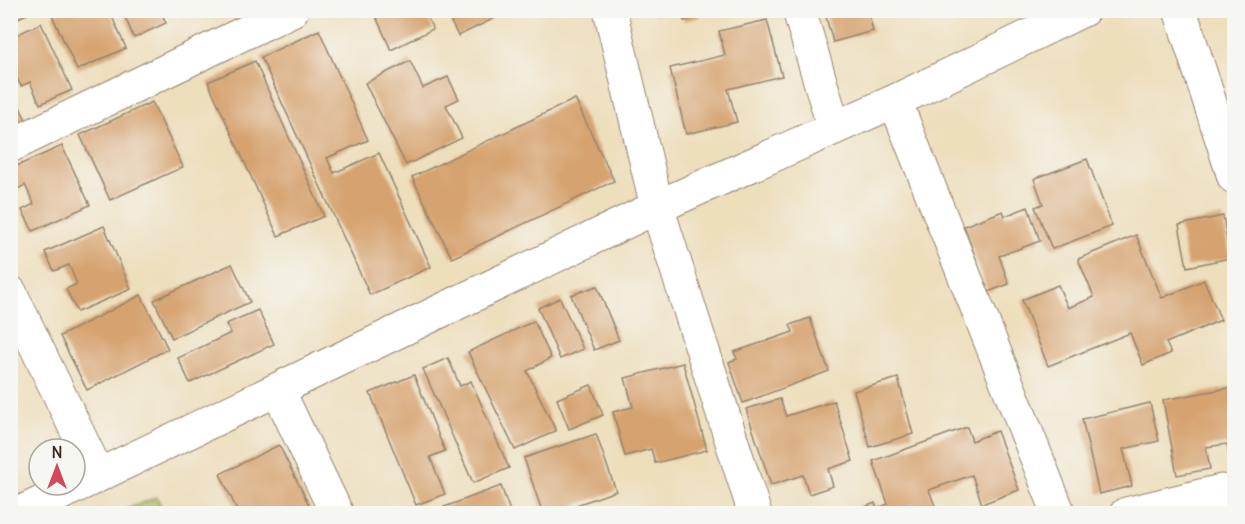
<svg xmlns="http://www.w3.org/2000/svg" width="1245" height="524" font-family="Delius,sans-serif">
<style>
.green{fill:#b1c569;stroke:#767844;stroke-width:1.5}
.building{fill:#d6a370}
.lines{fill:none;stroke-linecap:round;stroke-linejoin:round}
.minor-casing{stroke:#94846d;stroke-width:35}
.minor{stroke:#fff;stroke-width:33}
</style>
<rect width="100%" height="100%" fill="#f6f6f2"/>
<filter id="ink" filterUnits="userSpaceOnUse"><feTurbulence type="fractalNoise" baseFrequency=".0167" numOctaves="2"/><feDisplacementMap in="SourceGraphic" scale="12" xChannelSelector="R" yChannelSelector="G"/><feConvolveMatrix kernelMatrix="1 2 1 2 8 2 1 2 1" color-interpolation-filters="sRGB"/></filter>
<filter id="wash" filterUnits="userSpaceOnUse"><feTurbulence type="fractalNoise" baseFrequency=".008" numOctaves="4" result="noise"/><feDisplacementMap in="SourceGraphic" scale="24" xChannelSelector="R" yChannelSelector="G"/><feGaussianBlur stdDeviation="1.35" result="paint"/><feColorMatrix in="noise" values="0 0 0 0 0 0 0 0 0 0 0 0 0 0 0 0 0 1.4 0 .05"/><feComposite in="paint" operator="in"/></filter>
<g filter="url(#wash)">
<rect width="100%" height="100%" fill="#eddebc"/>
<polygon class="green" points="157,497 164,513 117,513"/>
<g id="blocks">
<g class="building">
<polygon points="10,10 35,10 10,22"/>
<polygon points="63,10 109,10 126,48 77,70 52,15"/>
<polygon points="122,10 160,10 166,23 134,38"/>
<polygon points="373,10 439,10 427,17 433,29 391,50"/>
<polygon points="445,10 491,10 495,18 458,36"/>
<polygon points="654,10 669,10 669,11 655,15"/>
<polygon points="681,10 698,10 700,17 684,21"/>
<polygon points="824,10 868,10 873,31 833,42"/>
<polygon points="767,20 782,76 728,89 737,122 686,134 670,68 725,55 719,31"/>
<polygon points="41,23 72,90 40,104 30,82 21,86 10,64 10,52 17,49 12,37"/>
<polygon points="319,30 368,140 327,158 334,173 379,153 431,267 370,295 261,57"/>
<polygon points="255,61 324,216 278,236 208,82"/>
<polygon points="410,61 423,88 448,77 459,99 446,105 462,138 406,165 365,83"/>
<polygon points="10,86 26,120 10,127"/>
<polygon points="575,99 614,181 452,258 412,177"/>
<polygon points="152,102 183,167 110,200 80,135"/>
<polygon points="62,146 90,205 33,231 22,210 34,204 25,185 16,190 10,178 10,169"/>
<polygon points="1087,159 1112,226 1052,249 1035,207 1043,204 1034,179"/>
<polygon points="1028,207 1040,241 999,256 1009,284 988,292 964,226 1003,211 1005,216"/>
<polygon points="1223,216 1230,258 1187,267 1179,225"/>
<polygon points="104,226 131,289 77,312 66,289 77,284 69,265 54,271 45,252"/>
<polygon points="1136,235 1162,298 1204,280 1221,320 1166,343 1171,353 1143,365 1130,333 1048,366 1022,300 1058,285 1068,308 1094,297 1078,259"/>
<polygon points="232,264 250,302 172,338 154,300"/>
<polygon points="597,286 619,340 594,350 571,295"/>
<polygon points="141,295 168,349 87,390 60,336"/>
<polygon points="560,298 583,349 560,359 538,308"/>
<polygon points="258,310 274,344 190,383 178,358 231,333 226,324"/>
<polygon points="810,318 829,371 743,403 729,362 737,359 734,352 793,332 790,325"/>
<polygon points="534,321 551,358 527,371 556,431 515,450 468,352"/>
<polygon points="448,358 460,386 471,381 509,468 473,483 423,369"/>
<polygon points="683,363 707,450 655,463 651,449 625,456 613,412 633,407 625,378"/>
<polygon points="414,375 445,451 430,457 445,494 416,505 370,393"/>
<polygon points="898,378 913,434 870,447 854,391"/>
<polygon points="591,385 603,415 569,429 557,399"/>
<polygon points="1234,387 1234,460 1230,461 1227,444 1206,447 1210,469 1177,475 1163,400"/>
<polygon points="780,399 786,416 834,401 853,461 828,469 833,486 809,494 803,475 771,485 746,409"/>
<polygon points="1150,403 1159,441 1123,449 1132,486 1099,494 1082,419"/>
<polygon points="967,427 972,441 997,431 1019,490 982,504 972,475 929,490 938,514 884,514 881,507 888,504 873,461"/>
<polygon points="596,434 616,491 551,514 543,514 524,458"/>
<polygon points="279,445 312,511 308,514 239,514 220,474"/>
<polygon points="501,486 511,514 428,514 428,513"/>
<polygon points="875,503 879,514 848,514 870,505"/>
</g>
</g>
</g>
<g filter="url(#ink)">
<use href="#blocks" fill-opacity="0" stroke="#94846d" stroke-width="1.5"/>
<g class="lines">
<defs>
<g id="minor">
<polyline points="610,10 657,207 755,514"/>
<polyline points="799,10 834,128"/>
<polyline points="1180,10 1234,177"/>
<polyline points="895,101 1059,514"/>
<polyline points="10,146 292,10"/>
<polyline points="10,292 98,475"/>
<polyline points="278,390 337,514"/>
<polyline points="18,514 657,207 895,101 1083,10"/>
<polyline points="1126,514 1221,491 1234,496"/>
</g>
</defs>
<use href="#minor" class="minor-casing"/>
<use href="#minor" class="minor"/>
</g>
</g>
<rect width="1245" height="524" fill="none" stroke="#f6f6f2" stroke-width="36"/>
<g transform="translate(57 467)"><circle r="28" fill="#f6f6f2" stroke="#aba49d" stroke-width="1.5"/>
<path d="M0-4.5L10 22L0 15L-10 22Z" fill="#d1495b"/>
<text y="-9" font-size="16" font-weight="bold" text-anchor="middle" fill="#3b2a1e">N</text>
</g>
</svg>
